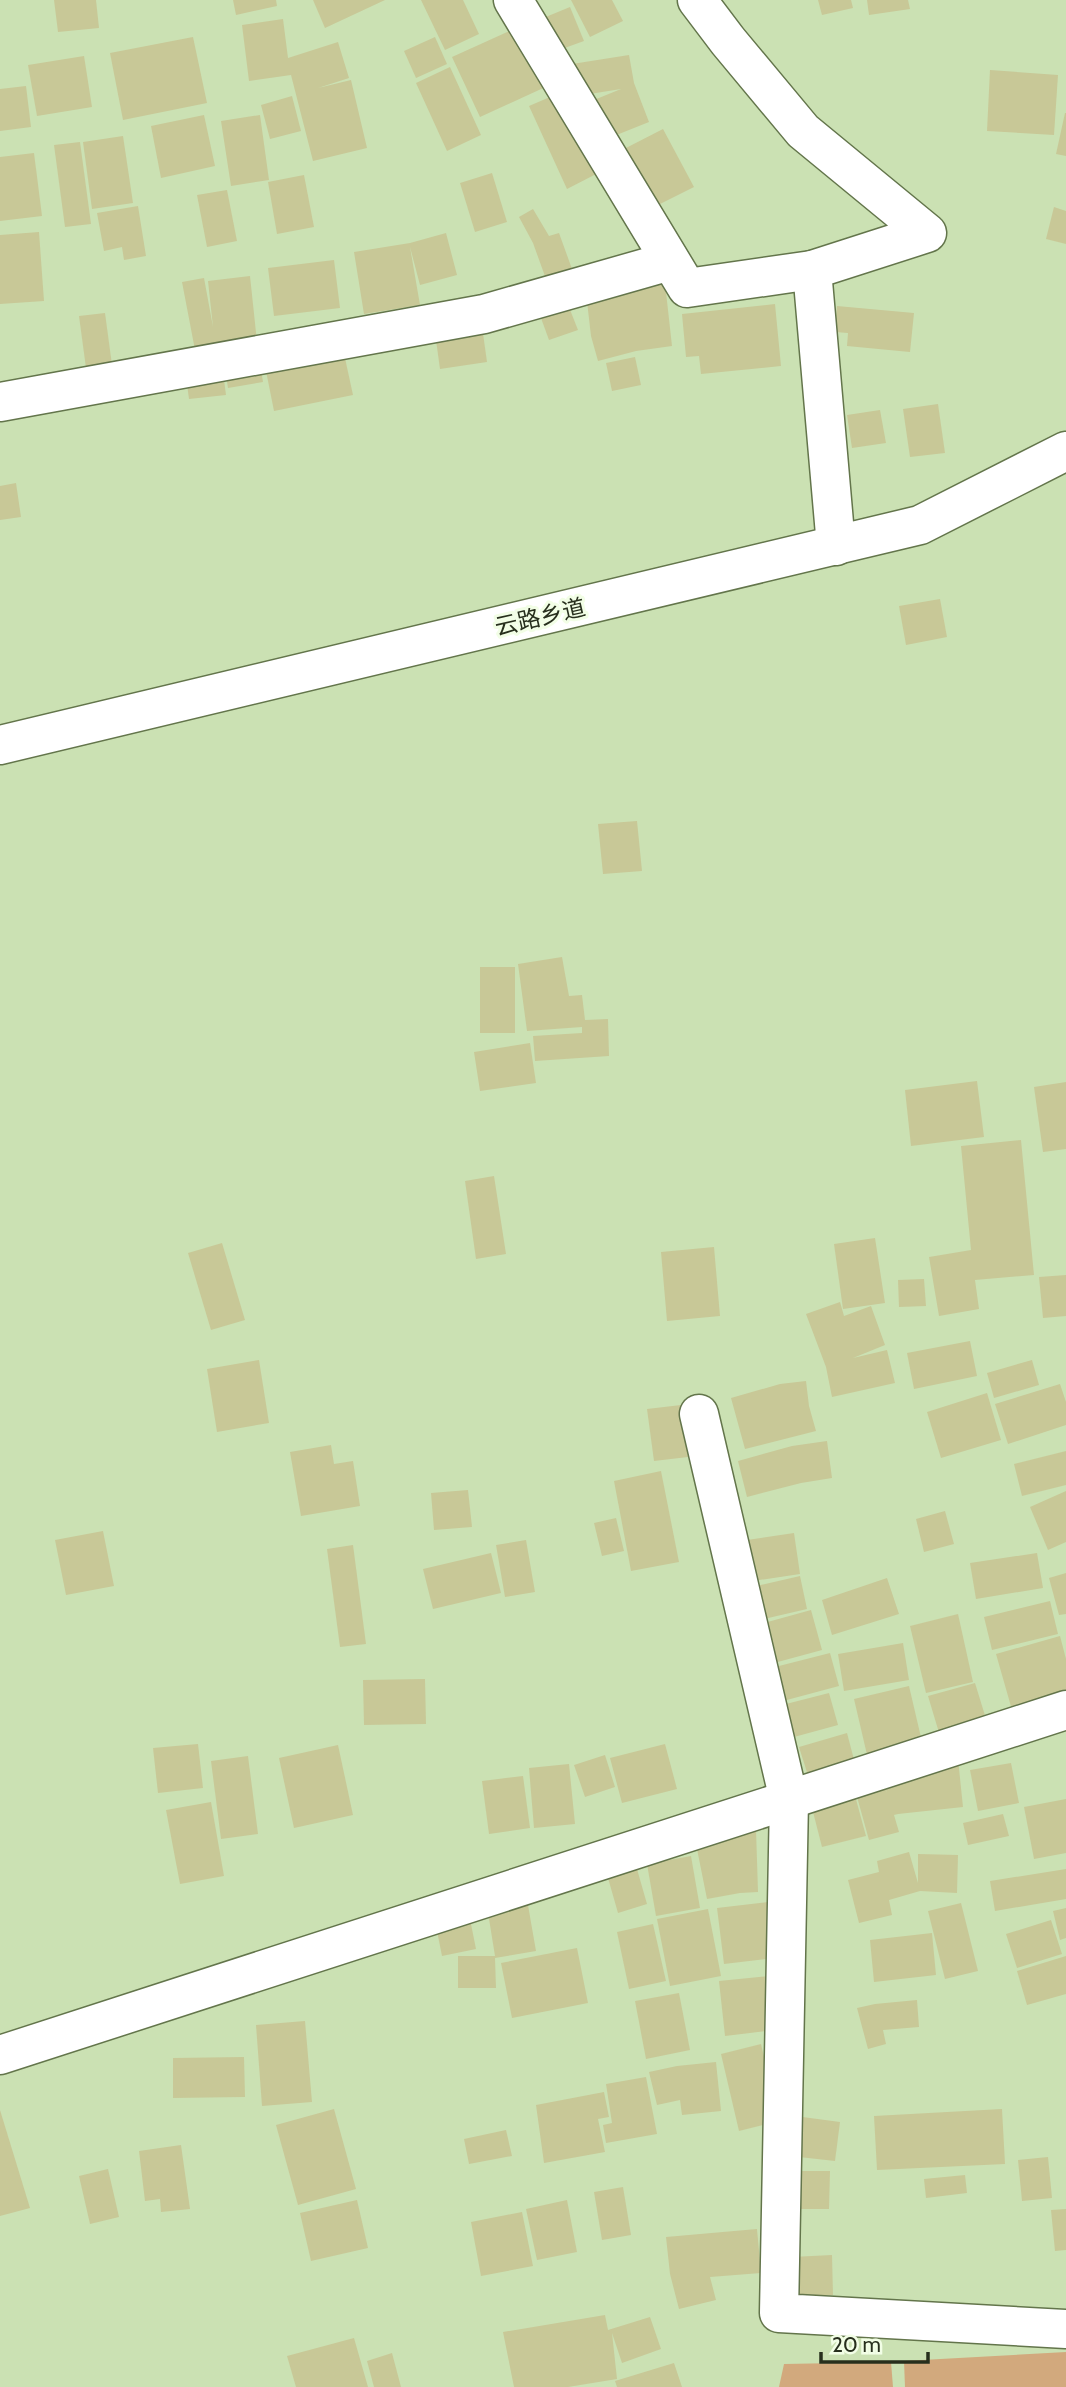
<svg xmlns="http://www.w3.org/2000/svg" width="1066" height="2387" font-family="Cabin,'Noto Sans SC',sans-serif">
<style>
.green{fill:#d2a97d}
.building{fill:#c8c897}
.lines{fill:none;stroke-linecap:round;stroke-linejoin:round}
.minor-casing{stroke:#63754b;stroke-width:41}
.minor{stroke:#fff;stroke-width:38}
.labels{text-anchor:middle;stroke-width:6;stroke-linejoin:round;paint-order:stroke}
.street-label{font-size:23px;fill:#272f1d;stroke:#f2fee6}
</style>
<rect width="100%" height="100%" fill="#cbe1b3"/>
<g class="green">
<polygon points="1066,2352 1066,2387 905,2387 904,2361"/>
<polygon points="891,2362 893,2387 779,2387 784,2364"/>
</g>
<g class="building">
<polygon points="54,0 96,0 99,28 58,32"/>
<polygon points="233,0 276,0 277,6 236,15"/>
<polygon points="313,0 385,0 325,28"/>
<polygon points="421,0 463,0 479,34 445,50"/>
<polygon points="571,0 612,0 623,21 590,37"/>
<polygon points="818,0 851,0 853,8 822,15"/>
<polygon points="867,0 908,0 910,9 869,15"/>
<polygon points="570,7 584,41 548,54 536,21"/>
<polygon points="283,19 288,58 338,42 349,78 318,88 351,80 367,148 313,161 291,75 249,81 242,25"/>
<polygon points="525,24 552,84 480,117 452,57"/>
<polygon points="193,37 207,103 123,120 110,53"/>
<polygon points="435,37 447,64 416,78 404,51"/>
<polygon points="629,55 634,83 649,122 599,142 584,104 621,89 577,96 572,64"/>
<polygon points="84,56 92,107 37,116 28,65"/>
<polygon points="450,67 481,135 447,151 416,83"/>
<polygon points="990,70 1058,75 1054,135 987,131"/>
<polygon points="26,86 31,127 0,131 0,89"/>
<polygon points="564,91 602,171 567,189 529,106"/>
<polygon points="292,96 301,131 270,139 261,105"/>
<polygon points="1065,113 1066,113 1066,156 1056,154"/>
<polygon points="204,115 215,166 161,178 151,126"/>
<polygon points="260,115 269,180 231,186 221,121"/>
<polygon points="663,129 694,187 654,207 624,149"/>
<polygon points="123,136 133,203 92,209 83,142"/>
<polygon points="80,142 91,224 65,227 54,145"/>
<polygon points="34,153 42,216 0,221 0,157"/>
<polygon points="492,173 507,222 475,232 460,183"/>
<polygon points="304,175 314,227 277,234 268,182"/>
<polygon points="227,190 237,241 207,247 197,195"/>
<polygon points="138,206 146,256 124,260 122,247 104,251 97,213"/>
<polygon points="1054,207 1066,211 1066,244 1046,239"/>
<polygon points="533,209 549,236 559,233 572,269 546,279 533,243 519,217"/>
<polygon points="39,232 44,301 0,304 0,235"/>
<polygon points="446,233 457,275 420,285 410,247 420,305 364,314 354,252 410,243"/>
<polygon points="334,260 340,308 274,316 268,268"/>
<polygon points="664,274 672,346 636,351 598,361 591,336 585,284"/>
<polygon points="250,276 257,342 195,350 182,282 204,278 213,327 208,281"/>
<polygon points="565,297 578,330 549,340 537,307"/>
<polygon points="775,304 781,366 701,374 699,356 686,357 682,314"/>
<polygon points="837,306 914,313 910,352 847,346 848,333 835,332"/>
<polygon points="480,312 487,362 440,369 433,318"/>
<polygon points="105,313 112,365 86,368 79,316"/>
<polygon points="340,335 353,395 274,411 262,351"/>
<polygon points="257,345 263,382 228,388 222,350"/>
<polygon points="221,357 226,395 189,399 184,362"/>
<polygon points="635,357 641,385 612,391 606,363"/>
<polygon points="938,404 945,453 910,457 903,409"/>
<polygon points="880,410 886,443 852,448 847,415"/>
<polygon points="16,483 21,517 0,520 0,486"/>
<polygon points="940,599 947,637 906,645 899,606"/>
<polygon points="637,821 642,871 603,874 598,824"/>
<polygon points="562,957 569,996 582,995 585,1020 608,1019 609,1056 535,1061 533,1036 582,1033 582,1027 527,1031 518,964"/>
<rect x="480" y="967" width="35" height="66"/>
<polygon points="530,1043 536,1083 480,1091 474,1052"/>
<polygon points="977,1081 984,1137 911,1146 905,1090"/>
<polygon points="1066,1082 1066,1149 1043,1152 1034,1087"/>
<polygon points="1021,1140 1034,1275 975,1280 979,1309 939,1316 929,1257 971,1250 961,1146"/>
<polygon points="494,1176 506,1254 476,1259 465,1181"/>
<polygon points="875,1238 885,1303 843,1309 834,1244"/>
<polygon points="222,1243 245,1320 211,1330 188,1253"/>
<polygon points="714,1247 720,1316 667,1321 661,1252"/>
<polygon points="1066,1275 1066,1316 1043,1318 1039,1277"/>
<polygon points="924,1279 926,1306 899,1307 898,1280"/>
<polygon points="840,1302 844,1316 871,1306 885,1345 853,1358 887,1350 895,1383 832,1397 826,1367 806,1314"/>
<polygon points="970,1341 977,1376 914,1389 907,1353"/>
<polygon points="259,1360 269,1423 217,1432 207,1369"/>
<polygon points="1032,1360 1039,1385 994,1398 987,1373"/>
<polygon points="806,1381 809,1406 816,1431 745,1449 731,1398 780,1384"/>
<polygon points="1060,1384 1066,1402 1066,1425 1008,1444 995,1404"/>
<polygon points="987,1393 1001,1440 941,1458 927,1412"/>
<polygon points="681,1405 688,1457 654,1461 647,1409"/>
<polygon points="827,1441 832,1478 801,1483 747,1497 738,1461 792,1446"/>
<polygon points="331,1445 334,1464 353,1461 360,1506 301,1516 290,1452"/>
<polygon points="1066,1451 1066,1485 1022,1496 1014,1464"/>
<polygon points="661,1471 679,1562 631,1571 614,1481"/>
<polygon points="468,1490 472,1527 434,1530 431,1493"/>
<polygon points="1066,1491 1066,1542 1048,1550 1030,1507"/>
<polygon points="945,1511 954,1544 924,1552 916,1519"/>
<polygon points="616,1518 624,1551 602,1556 594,1523"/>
<polygon points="103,1531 114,1586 66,1595 55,1540"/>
<polygon points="794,1533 800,1574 753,1581 747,1540"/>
<polygon points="526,1540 535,1592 505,1597 496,1545"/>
<polygon points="353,1545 366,1644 340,1647 327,1549"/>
<polygon points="491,1553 501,1593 433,1609 423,1569"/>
<polygon points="1037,1553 1043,1588 976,1599 970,1563"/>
<polygon points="1066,1573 1066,1614 1059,1615 1049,1578"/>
<polygon points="800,1576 807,1609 764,1619 756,1586"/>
<polygon points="887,1578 899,1614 832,1635 822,1600"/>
<polygon points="1050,1601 1058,1634 992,1650 984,1617"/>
<polygon points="811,1610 822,1650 774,1663 764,1623"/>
<polygon points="958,1614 973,1682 926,1693 910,1626"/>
<polygon points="1060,1636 1066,1659 1066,1694 1012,1710 996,1654"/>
<polygon points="903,1643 909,1680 844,1691 838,1654"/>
<polygon points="830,1653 839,1686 783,1701 775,1667"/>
<polygon points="425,1679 426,1724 364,1725 363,1680"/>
<polygon points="975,1683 987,1722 940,1736 928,1696"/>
<polygon points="909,1686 923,1746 868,1759 854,1699"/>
<polygon points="829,1693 838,1725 794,1737 786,1704"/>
<polygon points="847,1733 857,1771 811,1785 799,1747"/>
<polygon points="198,1744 203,1788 158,1793 153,1748"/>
<polygon points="665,1744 677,1789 622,1803 610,1758"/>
<polygon points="338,1745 353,1815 294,1828 279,1758"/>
<polygon points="605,1755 615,1787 585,1797 574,1765"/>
<polygon points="248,1756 258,1834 221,1839 211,1761"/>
<polygon points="958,1759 963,1807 898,1814 894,1815 899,1832 869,1840 854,1786 883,1778 887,1793 883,1771"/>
<polygon points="1011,1763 1019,1803 978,1811 970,1770"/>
<polygon points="569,1764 575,1824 534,1828 529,1768"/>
<polygon points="523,1776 530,1828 489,1834 482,1781"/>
<polygon points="854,1792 866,1836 822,1847 811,1804"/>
<polygon points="1066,1799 1066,1853 1034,1859 1024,1807"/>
<polygon points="211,1802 224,1876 180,1884 166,1810"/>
<polygon points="1003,1814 1009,1836 968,1845 963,1823"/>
<polygon points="756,1829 758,1892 740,1893 707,1899 697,1849 710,1847 708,1833"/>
<polygon points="631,1848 647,1904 618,1913 602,1857"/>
<polygon points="909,1852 918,1883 918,1854 958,1855 957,1893 920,1891 889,1900 892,1915 859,1923 848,1880 879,1872 877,1861"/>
<polygon points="691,1856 700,1908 656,1916 647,1864"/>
<polygon points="1066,1869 1066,1899 995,1911 990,1881"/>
<polygon points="525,1888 536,1951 495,1958 496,1988 458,1988 458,1956 495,1956 485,1894"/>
<polygon points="768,1902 774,1958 724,1964 717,1908"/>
<polygon points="961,1903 978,1971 945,1979 928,1911"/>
<polygon points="1066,1908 1066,1938 1060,1940 1053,1911"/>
<polygon points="468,1909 476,1949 442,1956 434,1916"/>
<polygon points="708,1909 721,1976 670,1986 657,1919"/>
<polygon points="1051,1920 1062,1954 1017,1968 1006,1934"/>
<polygon points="653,1924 666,1981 629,1989 617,1932"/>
<polygon points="932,1933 936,1975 874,1982 870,1940"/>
<polygon points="577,1948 588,2003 512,2018 501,1963"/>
<polygon points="1066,1956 1066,1994 1027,2005 1017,1971"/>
<polygon points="770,1976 775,2030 725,2036 719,1981"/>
<polygon points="679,1993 690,2050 646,2059 635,2001"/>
<polygon points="917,2000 919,2027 883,2030 886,2044 868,2049 857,2008 875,2004"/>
<polygon points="305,2021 312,2102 262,2106 256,2025"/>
<polygon points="761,2044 779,2121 739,2131 721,2054"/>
<polygon points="244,2057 245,2097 173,2098 173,2058"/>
<polygon points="716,2062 721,2111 682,2115 680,2100 657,2105 649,2072 677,2066"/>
<polygon points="646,2077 657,2134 606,2143 603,2125 612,2123 606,2084"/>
<polygon points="604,2092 609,2117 598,2119 605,2152 544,2163 536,2105"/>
<polygon points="334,2109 356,2189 298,2205 276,2125"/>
<polygon points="1002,2109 1005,2164 877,2170 874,2116"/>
<polygon points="0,2110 30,2208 0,2216"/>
<polygon points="795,2116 840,2122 835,2161 790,2156"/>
<polygon points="506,2130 512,2156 469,2164 464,2139"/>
<polygon points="181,2145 190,2209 161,2212 160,2199 145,2201 139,2151"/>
<polygon points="1048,2157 1052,2198 1022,2201 1018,2160"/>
<polygon points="108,2169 119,2217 90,2224 79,2176"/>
<polygon points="792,2171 830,2171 829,2209 792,2209"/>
<polygon points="965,2175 967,2193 926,2198 924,2179"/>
<polygon points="623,2187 631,2235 602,2240 594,2192"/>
<polygon points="357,2200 368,2248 311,2261 300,2213"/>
<polygon points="567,2200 577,2252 537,2260 526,2209"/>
<polygon points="1066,2209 1066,2250 1055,2251 1051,2210"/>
<polygon points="522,2212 533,2266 481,2276 471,2222"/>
<polygon points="757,2229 761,2273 710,2277 716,2300 679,2309 670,2274 666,2237"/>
<polygon points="832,2255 833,2295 793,2296 792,2257"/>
<polygon points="605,2315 608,2330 650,2317 661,2349 622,2363 612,2333 617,2379 568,2387 514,2387 503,2332"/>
<polygon points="354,2338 368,2387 296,2387 287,2356"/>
<polygon points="392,2353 401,2387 374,2387 367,2361"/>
<polygon points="674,2363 682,2387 617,2387 615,2381"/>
</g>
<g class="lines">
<defs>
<g id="minor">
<polyline points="513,0 687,288 812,270"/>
<polyline points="697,0 728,41 803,131 927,233 812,270 836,546"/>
<polyline points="0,402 484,314 670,261"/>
<polyline points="0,745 920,525 1066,451"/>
<polyline points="699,1414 789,1800 779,2313 1066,2329"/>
<polyline points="0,2055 1066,1710"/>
</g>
</defs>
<use href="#minor" class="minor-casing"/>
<use href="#minor" class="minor"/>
</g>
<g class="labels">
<g class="street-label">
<text transform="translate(540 617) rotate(-13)" y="8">云路乡道</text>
</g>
</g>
<path d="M821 2352v10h107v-10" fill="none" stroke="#272f1d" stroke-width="3.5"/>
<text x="832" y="2352" font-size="21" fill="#272f1d" stroke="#f2fee6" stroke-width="5" paint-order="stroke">20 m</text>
</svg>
